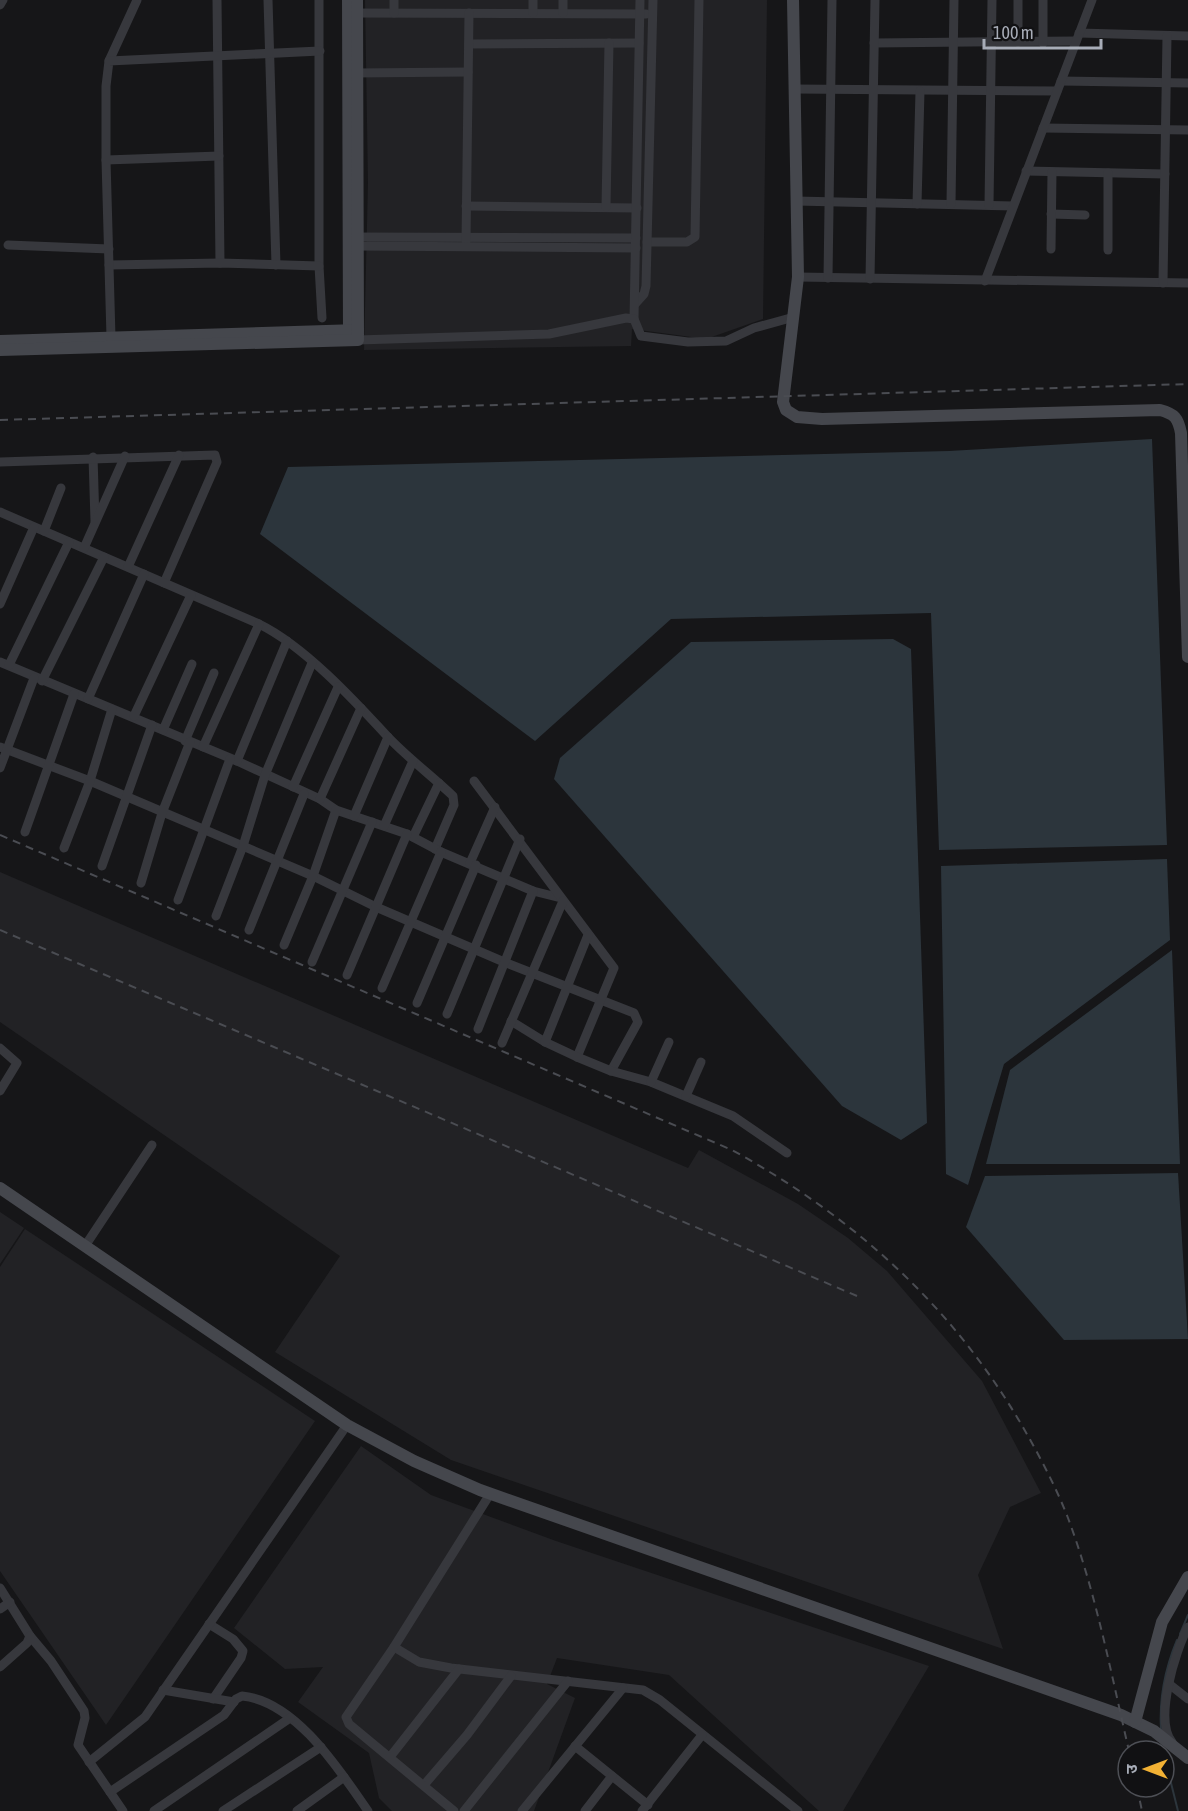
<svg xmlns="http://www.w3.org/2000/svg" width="1188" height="1811" font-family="'Asap Condensed','Noto Sans Devanagari',sans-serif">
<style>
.built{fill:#222225}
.water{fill:#2c353c}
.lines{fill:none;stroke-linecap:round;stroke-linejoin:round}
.stream{stroke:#2c353c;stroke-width:2}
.street{stroke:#37383d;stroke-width:9}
.secondary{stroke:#45474d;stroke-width:12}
.rail{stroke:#4a4c52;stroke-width:2;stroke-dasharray:8 6;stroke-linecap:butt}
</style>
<rect width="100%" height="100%" fill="#161618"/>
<g class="built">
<polygon points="365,0 767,0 763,319 706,339 632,329 631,346 364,350 368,183"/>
<polygon points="0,872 688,1168 699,1150 798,1204 848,1238 887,1271 982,1381 1041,1493 1010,1507 978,1575 1003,1649 451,1460 275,1352 340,1256 0,1022"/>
<polygon points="0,1212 24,1228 0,1264"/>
<polygon points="25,1229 315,1421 106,1725 0,1571 0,1267"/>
<polygon points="361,1446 431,1495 556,1541 929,1666 843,1811 819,1811 669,1675 557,1658 547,1684 575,1698 534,1811 392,1811 379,1798 369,1753 298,1702 323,1667 285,1669 234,1628"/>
</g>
<g class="water">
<polygon points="1152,439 1167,845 939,850 931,613 671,619 535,741 260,534 288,467 949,451"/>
<polygon points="893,639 911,649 927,1123 901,1140 842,1106 554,779 560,758 691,642"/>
<polygon points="1167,859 1170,940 1004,1064 968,1185 946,1174 941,866"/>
<polygon points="1172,950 1180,1164 986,1164 1010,1070"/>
<polygon points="1178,1173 1188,1339 1064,1340 966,1227 985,1176"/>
</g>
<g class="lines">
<g class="stream">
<polyline points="1180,1634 1188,1615"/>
<path d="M1161 1730C1159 1698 1165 1669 1177 1640"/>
<polyline points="1164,1755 1178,1811"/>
</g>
<g class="street">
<polyline points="217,0 220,263"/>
<polyline points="268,0 276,265"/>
<polyline points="319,0 319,266 322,318"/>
<polyline points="0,5 3,0"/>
<polyline points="353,13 646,14"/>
<polyline points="394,13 394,0"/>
<polyline points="533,13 533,0"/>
<polyline points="563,13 563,0"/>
<polyline points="1079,33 1188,36"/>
<polyline points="1018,42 1018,0"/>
<polyline points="874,43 1076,41"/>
<polyline points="1043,43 1043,0"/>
<polyline points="469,44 639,43"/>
<polyline points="109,61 137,0"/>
<polyline points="354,73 468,72"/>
<polyline points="1061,81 1188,83"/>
<polyline points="794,89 1057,91"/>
<polyline points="1043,128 1188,130"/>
<polyline points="106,160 219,156"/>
<polyline points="1026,171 1165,174"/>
<polyline points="796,201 1013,206"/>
<polyline points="917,204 920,91"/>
<polyline points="951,204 954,0"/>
<polyline points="989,205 992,0"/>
<polyline points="466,206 637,208"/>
<polyline points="606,207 609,43"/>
<polyline points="1051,214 1085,215"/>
<polyline points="352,237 636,238"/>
<polyline points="466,241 469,13"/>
<polyline points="647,242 687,242 695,237 699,0"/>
<polyline points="8,245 109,249"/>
<polyline points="353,246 636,248"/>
<polyline points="1051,249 1052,172"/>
<polyline points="1108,250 1108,173"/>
<polyline points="109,265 220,263 319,266"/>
<polyline points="798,277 1188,283"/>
<polyline points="828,278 832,0"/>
<polyline points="870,279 875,0"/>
<polyline points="985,281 1092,0"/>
<polyline points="1163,283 1167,36"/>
<polyline points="635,304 644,294 646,286 653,0"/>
<polyline points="634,319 640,0"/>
<polyline points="111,337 106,160 106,86 109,61 320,51"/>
<polyline points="358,340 549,334 626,318 634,319 641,336 688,342 726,341 754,328 794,317"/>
<polyline points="93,457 95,521"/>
<polyline points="0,462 215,455 217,462 164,583"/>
<path d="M0 512 259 624C304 646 353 699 388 737 408 758 432 776 453 796L454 805 435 849"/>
<polyline points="44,531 61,488"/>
<polyline points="84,548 125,456"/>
<polyline points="128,567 179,455"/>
<polyline points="0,604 34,527"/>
<polyline points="0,662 237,761 320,799 336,810 407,834 441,852 533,891 561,898"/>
<polyline points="9,665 69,542"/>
<polyline points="42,681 104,557"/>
<polyline points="88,699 144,574"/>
<polyline points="134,716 191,595"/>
<polyline points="163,730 192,664"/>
<polyline points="185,741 214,673"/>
<polyline points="0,747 90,781 313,876 376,907 504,962 634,1013 638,1022 611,1071"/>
<polyline points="203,747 259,624"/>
<polyline points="237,761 287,641"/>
<polyline points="0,768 34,678"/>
<polyline points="474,781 614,968 577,1057"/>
<polyline points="293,787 338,687"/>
<polyline points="320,799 361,708"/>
<polyline points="354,816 388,737"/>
<polyline points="384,826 413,761"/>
<polyline points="25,832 74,694"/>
<polyline points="413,837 439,783"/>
<polyline points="64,848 90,781 112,709"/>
<polyline points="470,863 495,807"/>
<polyline points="102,866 152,725"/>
<polyline points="141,883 162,813 190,742"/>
<polyline points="178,900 230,759"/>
<polyline points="216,916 243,846 265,775 312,663"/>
<polyline points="249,930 304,794"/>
<polyline points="284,945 313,876 336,810"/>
<polyline points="312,962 372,822"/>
<polyline points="347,975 407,834"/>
<polyline points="382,988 441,852"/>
<polyline points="417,1003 476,865"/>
<polyline points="447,1014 520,839"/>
<polyline points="511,1021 545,1042 577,1057 611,1071 651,1082 733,1116 787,1153"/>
<polyline points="478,1029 533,891"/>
<polyline points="545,1042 588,935"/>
<polyline points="502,1043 563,901"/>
<polyline points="0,1048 17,1063 0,1091"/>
<polyline points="651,1082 669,1042"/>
<polyline points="686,1096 701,1062"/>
<polyline points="85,1246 152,1145"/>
<polyline points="0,1588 30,1636 27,1643 0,1667"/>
<polyline points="0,1609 10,1602"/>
<polyline points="209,1624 233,1639 243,1651 241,1658 213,1699"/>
<polyline points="30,1636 51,1661 84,1711 85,1718 78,1745 123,1811"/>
<polyline points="394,1647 419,1662 451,1668 643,1690 660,1700 798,1811"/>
<polyline points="1169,1684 1188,1699"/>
<polyline points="163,1690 234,1702"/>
<path d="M1172 1742C1154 1720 1175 1651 1188 1627"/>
<polyline points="575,1746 648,1805"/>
<polyline points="390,1757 459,1669"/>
<polyline points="89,1762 145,1717 347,1425"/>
<polyline points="424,1785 467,1735 511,1676"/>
<path d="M110 1792 224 1715 236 1699 242 1696C296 1701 340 1771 368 1811"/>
<polyline points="154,1811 290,1718"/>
<polyline points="223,1811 321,1747"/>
<polyline points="297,1811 344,1777"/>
<polyline points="454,1811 349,1724 346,1717 394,1647 490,1494"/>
<polyline points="464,1811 568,1681"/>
<polyline points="522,1811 623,1688"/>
<polyline points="585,1811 612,1776"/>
<polyline points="642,1811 702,1735"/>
</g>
<g class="secondary">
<polyline points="348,0 349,339"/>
<path d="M793 0 798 277 783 402 786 410 797 417 822 419 1160 410C1175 414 1178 418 1181 433L1188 657"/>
<polyline points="0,341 358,330"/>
<polyline points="0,350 358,340 357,0"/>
<polyline points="0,1188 347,1425 414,1461 480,1490 1121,1715 1154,1731 1188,1758"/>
<polyline points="1135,1722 1162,1622 1188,1577"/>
</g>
<g class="rail">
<polyline points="0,420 1188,384"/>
<path d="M0 835 732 1150C855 1218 953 1306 1024 1429 1040 1457 1056 1487 1068 1518 1096 1593 1111 1673 1129 1751"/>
<polyline points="0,930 857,1296"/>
<polyline points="1137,1787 1142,1811"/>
</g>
</g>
<g transform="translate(1146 1769) rotate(270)"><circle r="28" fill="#111113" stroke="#4d4f55" stroke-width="1.5"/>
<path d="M0-4.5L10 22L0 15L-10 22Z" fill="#f2b134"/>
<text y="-9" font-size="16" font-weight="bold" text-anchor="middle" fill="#a8adb8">उ</text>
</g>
<path d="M984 39v9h117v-9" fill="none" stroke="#a8adb8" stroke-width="3"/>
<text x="993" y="39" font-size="18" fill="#a8adb8" stroke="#111113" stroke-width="4.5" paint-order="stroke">100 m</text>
</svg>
